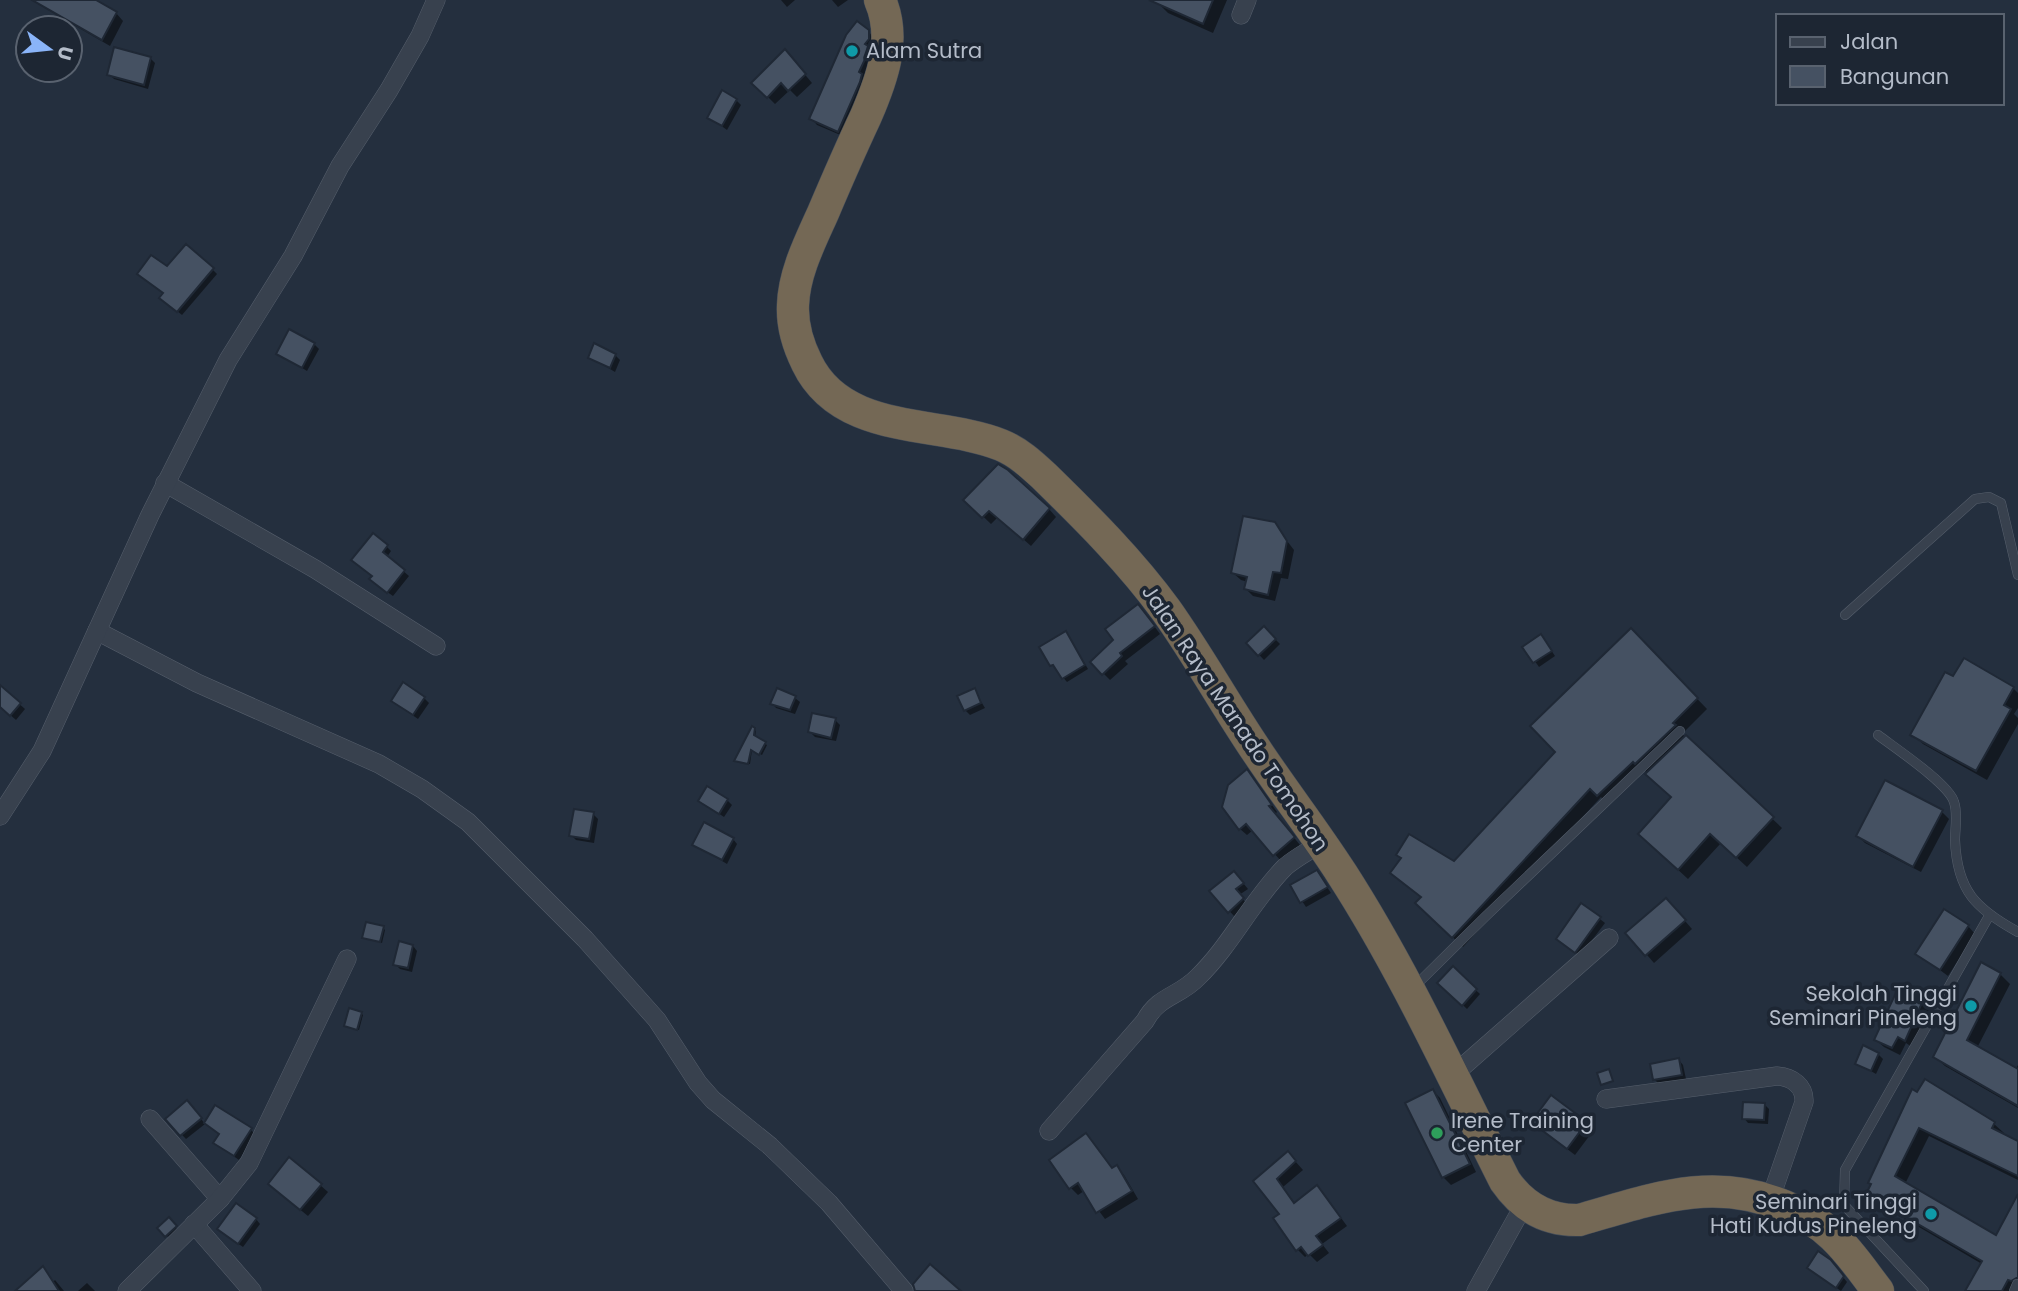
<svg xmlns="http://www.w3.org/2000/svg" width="2018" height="1291" font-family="Poppins,sans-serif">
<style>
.shadow{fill:#0007}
.building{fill:#455162;stroke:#1f2835;stroke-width:2}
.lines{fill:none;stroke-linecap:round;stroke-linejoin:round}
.lane-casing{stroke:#565f6c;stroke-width:10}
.street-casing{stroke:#565f6c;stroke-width:19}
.highway-casing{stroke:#434c59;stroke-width:33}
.lane{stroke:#38414e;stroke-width:9}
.street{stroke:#38414e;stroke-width:18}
.highway{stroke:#746855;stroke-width:32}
.culture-dot{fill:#0f9aa8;stroke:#1d2633;stroke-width:2.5}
.leisure-dot{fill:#2e9e5b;stroke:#1d2633;stroke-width:2.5}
.labels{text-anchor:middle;stroke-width:7;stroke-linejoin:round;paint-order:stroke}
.poi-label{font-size:21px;fill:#b4bcc9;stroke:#1d2633;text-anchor:start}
.street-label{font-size:21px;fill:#b4bcc9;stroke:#1d2633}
</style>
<rect width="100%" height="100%" fill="#242f3e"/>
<g class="shadow">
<polygon points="31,0 92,0 116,13 123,21 110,46"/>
<polygon points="781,0 795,0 787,7"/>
<polygon points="832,0 848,0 838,7"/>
<polygon points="1159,0 1227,0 1213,33 1168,13 1158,3"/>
<polygon points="868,31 874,38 874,54 845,137 817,125 811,118"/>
<polygon points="150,58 155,63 148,89 114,79 109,74"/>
<polygon points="792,59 812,83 797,97 790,90 775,104 754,83"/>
<polygon points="736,100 741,105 727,130 709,117"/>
<polygon points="167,269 212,269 217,274 182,315 166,302 164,294"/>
<polygon points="314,344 319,349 307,371 278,353"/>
<polygon points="615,355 620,360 615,372 590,357"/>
<polygon points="966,500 1049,509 1056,517 1031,546 998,517 991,524"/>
<polygon points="1274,524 1294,550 1288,579 1281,578 1275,601 1253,596 1246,589 1248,582 1241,580 1233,573"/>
<polygon points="387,547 391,551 387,557 409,576 393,596 376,584 374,576 358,564"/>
<polygon points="1144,612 1160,634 1125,661 1128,664 1110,680 1092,662"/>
<polygon points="1264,628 1280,644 1264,660 1248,643"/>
<polygon points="1631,630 1707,709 1682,734 1782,828 1747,867 1721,843 1688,879 1650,844 1673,798 1644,770 1608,805 1601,797 1463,947 1427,913 1422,898 1392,873 1454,863 1557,752"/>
<polygon points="1069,637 1088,669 1067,682 1052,665"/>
<polygon points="1545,641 1555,656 1539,667 1525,647"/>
<polygon points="1954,679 2013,688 2018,693 2018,708 2014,714 2018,718 2018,724 1987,780 1923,744 1913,734"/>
<polygon points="0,687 25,709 16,720 0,706"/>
<polygon points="778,690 795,698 800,702 795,714 776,708 772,703"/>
<polygon points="974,690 985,708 970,715 965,710"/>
<polygon points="424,698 429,703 418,719 398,705"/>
<polygon points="835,720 840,725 836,741 815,737 810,732"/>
<polygon points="754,729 756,731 755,737 767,745 762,755 752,750 750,764 738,762 736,761"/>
<polygon points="1253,778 1277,812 1275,814 1300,845 1281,861 1253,830 1247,835 1240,829"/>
<polygon points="1886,782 1942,812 1949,819 1921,872 1865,843 1858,836"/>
<polygon points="727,800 732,805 724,817 700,801"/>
<polygon points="593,814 598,819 594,843 576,840 571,835"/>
<polygon points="733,839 737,844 727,864 694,844"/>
<polygon points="1317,872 1331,893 1306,907 1292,886"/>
<polygon points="1239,878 1248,889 1239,895 1247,904 1234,916 1211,891"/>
<polygon points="1582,905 1605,923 1580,956 1563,943"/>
<polygon points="1673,907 1692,929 1654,963 1628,933"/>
<polygon points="1968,926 1975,934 1948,976 1917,953"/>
<polygon points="383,928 385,930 382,943 364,937"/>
<polygon points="413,946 417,951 412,972 400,969 395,964"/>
<polygon points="1453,969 1480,994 1467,1009 1440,983"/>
<polygon points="2000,974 2010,984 1977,1048 2015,1070 2018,1065 2018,1108 1945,1066 1935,1057"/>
<polygon points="1924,997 1932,1005 1912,1047 1906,1043 1900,1055 1884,1047 1876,1040"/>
<polygon points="361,1013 363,1015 359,1030 346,1026"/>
<polygon points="1878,1054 1883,1059 1876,1074 1857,1063"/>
<polygon points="1679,1060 1683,1065 1686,1079 1659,1084 1655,1080"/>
<polygon points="1433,1091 1440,1098 1476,1172 1451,1185 1443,1177"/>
<polygon points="1913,1092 1994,1124 2004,1133 2003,1136 2018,1143 2018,1180 1929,1136 1905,1184 1996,1237 2018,1197 2017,1291 1967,1291 1982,1264 1878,1203 1868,1193"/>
<polygon points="1764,1104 1769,1109 1768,1124 1748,1123 1744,1118"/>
<polygon points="192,1107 205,1124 186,1139 167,1119"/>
<polygon points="1586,1123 1593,1131 1575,1155 1541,1129"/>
<polygon points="251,1130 255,1134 239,1160 215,1143 221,1135"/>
<polygon points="1086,1136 1113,1170 1116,1168 1124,1175 1138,1199 1105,1219 1084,1191 1078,1195 1071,1188"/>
<polygon points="1295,1161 1303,1170 1283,1187 1295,1204 1324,1195 1347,1226 1322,1244 1329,1253 1317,1262 1309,1254 1305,1257 1298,1250 1281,1214 1256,1181"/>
<polygon points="320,1185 328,1192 308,1216 277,1191"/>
<polygon points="169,1219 177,1229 168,1237 160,1228"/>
<polygon points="256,1219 260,1224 243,1247 224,1234"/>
<polygon points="1835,1267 1847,1282 1841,1291 1814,1272"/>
<polygon points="55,1280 64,1291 18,1291 53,1282"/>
<polygon points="87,1283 95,1291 78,1291"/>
</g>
<g class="building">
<polygon points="32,0 96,0 117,12 102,40"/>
<polygon points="1149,0 1213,0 1203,24"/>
<polygon points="857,21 869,30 869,39 865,44 868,46 867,55 859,72 862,74 860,82 838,132 809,119 846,35"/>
<polygon points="114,47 151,57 144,85 107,75"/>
<polygon points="785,49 806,74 788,91 781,83 767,98 751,83"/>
<polygon points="722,90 737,99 722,126 707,118"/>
<polygon points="186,244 214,268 177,312 159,298 163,293 137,274 151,255 167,266"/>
<polygon points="289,329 315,343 302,368 276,354"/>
<polygon points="594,343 616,354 610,368 588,358"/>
<polygon points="998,464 1008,470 1050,508 1023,540 989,511 982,518 963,500"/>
<polygon points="1243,516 1275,522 1287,541 1281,573 1273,572 1268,595 1244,589 1247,577 1231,573"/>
<polygon points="373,533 388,545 383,552 405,570 387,593 369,579 372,576 351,560"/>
<polygon points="1138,604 1155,626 1120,653 1122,656 1102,675 1090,662 1113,640 1105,629"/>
<polygon points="1264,626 1276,639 1258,656 1246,643"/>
<polygon points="1631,628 1698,698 1673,723 1676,725 1635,764 1633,762 1597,796 1590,789 1452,938 1415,903 1421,897 1390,873 1401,858 1396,855 1409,834 1454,861 1555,752 1530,726"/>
<polygon points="1066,631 1085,665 1062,679 1053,665 1050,666 1039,647"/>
<polygon points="1541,634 1552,651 1533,663 1522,647"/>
<polygon points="1964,658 2014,687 2004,705 2011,709 1976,771 1910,735 1945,672 1953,676"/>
<polygon points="403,682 425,697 413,715 391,701"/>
<polygon points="0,685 21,703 10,716 0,707"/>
<polygon points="777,688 796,696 790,710 770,704"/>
<polygon points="975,688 981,703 964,711 957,696"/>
<polygon points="812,713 836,718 831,738 808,732"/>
<polygon points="752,726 755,728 754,735 766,742 759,755 751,750 748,764 734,761"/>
<polygon points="1686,735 1774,817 1736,858 1710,834 1678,870 1638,834 1671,797 1645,774"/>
<polygon points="1247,769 1272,805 1269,806 1295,837 1273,856 1246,824 1239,830 1222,807 1228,785"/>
<polygon points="1885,780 1943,810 1913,867 1856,836"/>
<polygon points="707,786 728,799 719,814 698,801"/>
<polygon points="574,809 594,812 589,839 569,836"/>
<polygon points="704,822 734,838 722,860 692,845"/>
<polygon points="1317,870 1328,887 1300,903 1290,885"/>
<polygon points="1234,871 1244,883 1236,889 1244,898 1228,913 1209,891"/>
<polygon points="1666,898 1686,920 1645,956 1625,933"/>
<polygon points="1581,903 1601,917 1575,953 1556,939"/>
<polygon points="1944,909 1969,925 1940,970 1915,954"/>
<polygon points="366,922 384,926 380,942 362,938"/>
<polygon points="399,941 413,945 408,968 393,965"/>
<polygon points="1981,962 2001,973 1967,1040 2018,1069 2018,1106 1933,1057"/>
<polygon points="1453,966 1477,989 1462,1006 1437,983"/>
<polygon points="1900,984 1925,996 1905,1041 1898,1037 1892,1048 1874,1040"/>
<polygon points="349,1008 362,1012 357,1030 344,1026"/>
<polygon points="1863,1045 1879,1053 1871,1071 1855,1064"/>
<polygon points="1679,1058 1682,1075 1653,1080 1650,1064"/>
<polygon points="1609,1069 1613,1081 1601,1085 1597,1073"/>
<polygon points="1925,1079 1995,1122 1992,1128 2018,1141 2018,1176 1919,1128 1895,1176 1996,1235 2018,1194 2018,1277 2011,1281 2008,1280 2002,1291 1965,1291 1982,1261 1866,1194 1871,1184 1868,1183 1912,1089 1917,1092"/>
<polygon points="1433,1089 1470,1164 1442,1178 1405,1103"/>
<polygon points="1551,1095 1587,1122 1567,1149 1531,1122"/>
<polygon points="187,1100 202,1118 180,1136 165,1119"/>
<polygon points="1743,1102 1765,1103 1764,1120 1742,1119"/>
<polygon points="215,1105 252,1128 234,1156 213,1143 219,1134 204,1123"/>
<polygon points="1086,1133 1112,1168 1117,1165 1132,1191 1096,1213 1078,1183 1069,1189 1049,1160"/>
<polygon points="1288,1151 1296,1161 1277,1179 1294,1203 1317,1185 1341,1218 1316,1236 1323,1245 1308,1256 1301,1247 1296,1251 1273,1218 1279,1214 1253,1181"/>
<polygon points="289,1157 322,1184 300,1210 268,1184"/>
<polygon points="236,1203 257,1218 238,1244 217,1229"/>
<polygon points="169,1217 177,1226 165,1237 157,1228"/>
<polygon points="1818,1251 1831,1260 1844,1276 1836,1288 1807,1268"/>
<polygon points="930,1264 961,1291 915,1291 913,1284"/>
<polygon points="43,1266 59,1291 15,1291"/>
</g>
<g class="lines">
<defs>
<g id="lane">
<polyline points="1845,615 1975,499 1989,497 2001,503 2018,575"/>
<path d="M1878 735C1895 748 1949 784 1954 802 1958 813 1955 829 1955 840 1957 891 1976 909 2018 932"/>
<polyline points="1413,988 1487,915 1680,731"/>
<polyline points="1924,1291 1844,1205 1845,1170 1989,916"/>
<polyline points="2014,1291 2017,1284"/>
</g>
<g id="street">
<polyline points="1241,15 1247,0"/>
<polyline points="165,483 315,569 436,646"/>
<polyline points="97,631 197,683 379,764 422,789 468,822 585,939 657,1020 698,1083 713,1100 770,1146 829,1203 904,1291"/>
<polyline points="0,816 42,751 150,515 228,360 293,256 340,166 389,90 420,36 436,0"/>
<polyline points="1452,1076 1609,938"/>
<path d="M1606 1099 1777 1076C1792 1077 1805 1086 1804 1102L1770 1200"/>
<polyline points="150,1119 220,1199"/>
<path d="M1049 1131 1145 1021C1159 995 1179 997 1198 977 1231 945 1253 899 1285 867 1295 858 1309 851 1321 843"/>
<polyline points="194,1224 252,1291"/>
<polyline points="127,1291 220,1199 249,1163 347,959"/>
<polyline points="1476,1291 1525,1203"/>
</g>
<path id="highway" d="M880 0C897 39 882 79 866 116 851 148 837 180 823 213 810 242 794 273 793 305 792 326 798 345 807 363 842 436 939 420 1001 445 1018 452 1031 464 1044 476 1087 518 1131 562 1166 610 1198 655 1225 704 1256 750 1284 792 1315 832 1342 874 1405 972 1453 1078 1505 1181 1523 1207 1547 1221 1579 1220 1650 1200 1712 1175 1784 1206 1803 1214 1819 1222 1834 1237 1851 1253 1864 1273 1878 1291"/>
</defs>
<use href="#lane" class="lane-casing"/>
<use href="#street" class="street-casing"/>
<use href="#highway" class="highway-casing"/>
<use href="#lane" class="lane"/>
<use href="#street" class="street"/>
<use href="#highway" class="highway"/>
</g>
<g class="culture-dot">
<circle cx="852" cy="51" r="7"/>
<circle cx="1971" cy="1006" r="7"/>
<circle cx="1931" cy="1214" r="7"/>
</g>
<circle class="leisure-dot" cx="1437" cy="1133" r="7"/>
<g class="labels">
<g class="poi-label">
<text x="866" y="58">Alam Sutra</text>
<text x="1957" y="1001" text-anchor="end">Sekolah Tinggi<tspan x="1957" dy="24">Seminari Pineleng</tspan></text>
<text x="1451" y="1128">Irene Training<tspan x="1451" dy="24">Center</tspan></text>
<text x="1917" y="1209" text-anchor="end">Seminari Tinggi<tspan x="1917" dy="24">Hati Kudus Pineleng</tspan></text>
</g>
<g class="street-label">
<text transform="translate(1235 718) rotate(56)" y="7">Jalan Raya Manado Tomohon</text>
</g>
</g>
<rect x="1776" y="14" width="228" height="91" fill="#1d2633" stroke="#59626f" stroke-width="2"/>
<rect x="1790" y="37" width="35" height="10" fill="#38414e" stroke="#59626f" stroke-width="2"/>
<text x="1840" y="49" font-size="21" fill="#b4bcc9">Jalan</text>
<rect x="1790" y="66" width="35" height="21" fill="#455162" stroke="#59626f" stroke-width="2"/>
<text x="1840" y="84" font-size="21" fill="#b4bcc9">Bangunan</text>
<g transform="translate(49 49) rotate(105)"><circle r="33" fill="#1d2633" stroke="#59626f" stroke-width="2"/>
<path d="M0-5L12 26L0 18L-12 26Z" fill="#8ab4f8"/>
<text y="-10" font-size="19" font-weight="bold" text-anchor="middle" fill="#b4bcc9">U</text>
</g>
</svg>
